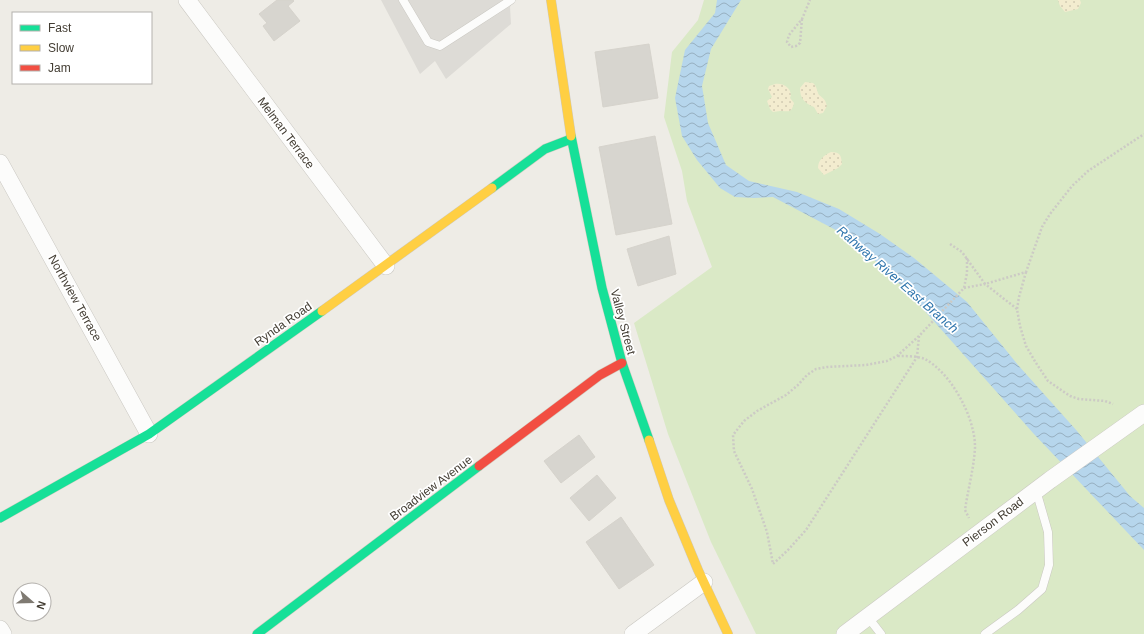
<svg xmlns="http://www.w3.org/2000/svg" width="1144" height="634" font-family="Helvetica,sans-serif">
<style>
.green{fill:#dae9c6}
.sand{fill:url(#sand-dots)}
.parking{fill:#dddbd6}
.water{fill:url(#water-waves)}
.building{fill:#d7d5cf;stroke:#d6d3cc}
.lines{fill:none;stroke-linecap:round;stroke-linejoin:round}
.lane-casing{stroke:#cac8c2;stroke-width:9}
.street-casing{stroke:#cac8c2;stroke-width:18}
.fast-casing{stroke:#cfcabe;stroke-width:10}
.slow-casing{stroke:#cfcabe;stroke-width:10}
.jam-casing{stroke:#cfcabe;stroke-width:10}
.path{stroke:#cccac5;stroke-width:2.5;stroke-dasharray:2 2;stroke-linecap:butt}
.lane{stroke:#fcfcfb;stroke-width:8}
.street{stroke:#fcfcfb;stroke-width:17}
.fast{stroke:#16e098;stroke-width:9}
.slow{stroke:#ffcf43;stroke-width:9}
.jam{stroke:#f24e42;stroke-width:9}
.labels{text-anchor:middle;stroke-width:3.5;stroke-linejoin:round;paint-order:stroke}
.street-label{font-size:12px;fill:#433d33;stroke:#fff}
.water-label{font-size:13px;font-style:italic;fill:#2e75ad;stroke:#fff}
</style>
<defs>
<pattern id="sand-dots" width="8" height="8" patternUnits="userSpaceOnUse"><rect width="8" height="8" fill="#f3eccf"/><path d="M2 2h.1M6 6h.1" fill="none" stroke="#d2cbb2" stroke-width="1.8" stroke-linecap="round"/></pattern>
<pattern id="water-waves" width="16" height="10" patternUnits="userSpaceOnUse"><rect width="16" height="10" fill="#b6d6ec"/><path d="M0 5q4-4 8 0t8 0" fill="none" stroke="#96afc0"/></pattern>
</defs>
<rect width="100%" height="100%" fill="#eeece6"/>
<polygon class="green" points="704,0 1144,0 1144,634 756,634 711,542 668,434 634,323 712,267 687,201 682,171 664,117 672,52 698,20"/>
<g class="sand">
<polygon points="1058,0 1080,0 1081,3 1078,9 1065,12 1060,6"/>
<path d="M805 82 813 83C817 86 817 92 819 95 824 99 825 99 827 106L823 113 818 114 814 107C804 103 800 98 800 88Z"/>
<path d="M775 84C783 83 790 87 791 95L790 98 794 103C791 114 789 111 780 111 778 111 775 112 773 112L770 109 767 101 772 97 768 89 769 86Z"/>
<path d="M831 152C841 152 841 156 842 164L838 168 824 175 818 168C818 160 824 155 831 152Z"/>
</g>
<polygon class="parking" points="381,0 514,0 510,7 511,24 446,79 435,61 420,74"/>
<polygon class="water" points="717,0 741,0 711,49 702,86 708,123 726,165 749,181 797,192 839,209 880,234 914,258 967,302 1018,365 1077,431 1130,496 1144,508 1144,550 1033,433 907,291 851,238 773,197 754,198 735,197 720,188 697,160 682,136 675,98 685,50 715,13"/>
<g class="building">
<polygon points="277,0 293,0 294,1 288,6 300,21 274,41 263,26 267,23 259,14"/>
<polygon points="649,44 658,98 603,107 595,52"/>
<polygon points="655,136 672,224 616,235 599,147"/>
<polygon points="669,236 676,274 638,286 627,249"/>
<polygon points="579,435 595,457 561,483 544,461"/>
<polygon points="597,475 616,498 589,521 570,498"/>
<polygon points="621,517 654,565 619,589 586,542"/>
</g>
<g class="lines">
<defs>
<g id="lane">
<polyline points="403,0 428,42 440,46 511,0"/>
<polyline points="867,616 881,634"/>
<polyline points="985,634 1018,610 1042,589 1049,565 1048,532 1036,490"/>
</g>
<g id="street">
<polyline points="187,0 386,266"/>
<polyline points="0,163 149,434"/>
<polyline points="0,629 3,634"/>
<polyline points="633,634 704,582"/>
<polyline points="845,634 1050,480 1144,413"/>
</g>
<g id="fast">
<polyline points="571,136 602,288 622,363 649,440"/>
<polyline points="492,188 545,149 571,139"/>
<polyline points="0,518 149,434 322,311"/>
<polyline points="257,634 479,466"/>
</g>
<g id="slow">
<polyline points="551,0 571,136"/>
<polyline points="322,311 492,188"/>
<polyline points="649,440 669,500 698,570 728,634"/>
</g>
<polyline id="jam" points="479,466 600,375 622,363"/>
</defs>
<use href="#lane" class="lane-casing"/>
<use href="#street" class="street-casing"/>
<use href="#fast" class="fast-casing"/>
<use href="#slow" class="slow-casing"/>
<use href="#jam" class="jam-casing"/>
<g class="path">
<polyline points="802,19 800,43 796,46 791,47 787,42 789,35 802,19 810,0"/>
<polyline points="950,244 962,252 985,284 1026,272 1042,227 1050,214 1072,186 1088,171 1144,134"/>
<polyline points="1026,272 1019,297 1017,309 1020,326 1026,346 1036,363 1048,381 1070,396 1079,399 1105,401 1113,404"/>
<polyline points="964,288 985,284 1017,309"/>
<polyline points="919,336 917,357 806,530 788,550 773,564 767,532 752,489 734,451 733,435 744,421 757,411 786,395 798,385 807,375 816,369 827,367 866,365 887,361 897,356 919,336 964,288 967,273 967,258"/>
<path d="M898 356C906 356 917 356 925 359 951 373 975 417 975 447 974 468 968 489 965 510L969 518"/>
</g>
<use href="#lane" class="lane"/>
<use href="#street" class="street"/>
<use href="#fast" class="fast"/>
<use href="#slow" class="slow"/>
<use href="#jam" class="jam"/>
</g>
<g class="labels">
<g class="street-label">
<text transform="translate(286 133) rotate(53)" y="4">Melman Terrace</text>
<text transform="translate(75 298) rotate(61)" y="4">Northview Terrace</text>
<text transform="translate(623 322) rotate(75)" y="4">Valley Street</text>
<text transform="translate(283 324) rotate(-35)" y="4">Rynda Road</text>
<text transform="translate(431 488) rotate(-37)" y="4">Broadview Avenue</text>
<text transform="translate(993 522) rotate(-37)" y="4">Pierson Road</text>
</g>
<g class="water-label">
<text transform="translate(898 279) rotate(41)" y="5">Rahway River East Branch</text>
</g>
</g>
<rect x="12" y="12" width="140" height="72" fill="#ffffff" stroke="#b4b1ad"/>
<rect x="20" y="25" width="20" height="6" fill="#16e098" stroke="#b4b1ad"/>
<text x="48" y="32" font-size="12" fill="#433d33">Fast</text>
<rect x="20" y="45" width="20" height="6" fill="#ffcf43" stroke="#b4b1ad"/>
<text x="48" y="52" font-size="12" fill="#433d33">Slow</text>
<rect x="20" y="65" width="20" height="6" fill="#f24e42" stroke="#b4b1ad"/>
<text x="48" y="72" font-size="12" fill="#433d33">Jam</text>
<g transform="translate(32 602) rotate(110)"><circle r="19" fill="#ffffff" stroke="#b4b1ad"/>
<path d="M0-3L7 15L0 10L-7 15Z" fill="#7f7a72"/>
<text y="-6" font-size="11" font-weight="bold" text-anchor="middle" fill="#433d33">N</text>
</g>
</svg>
